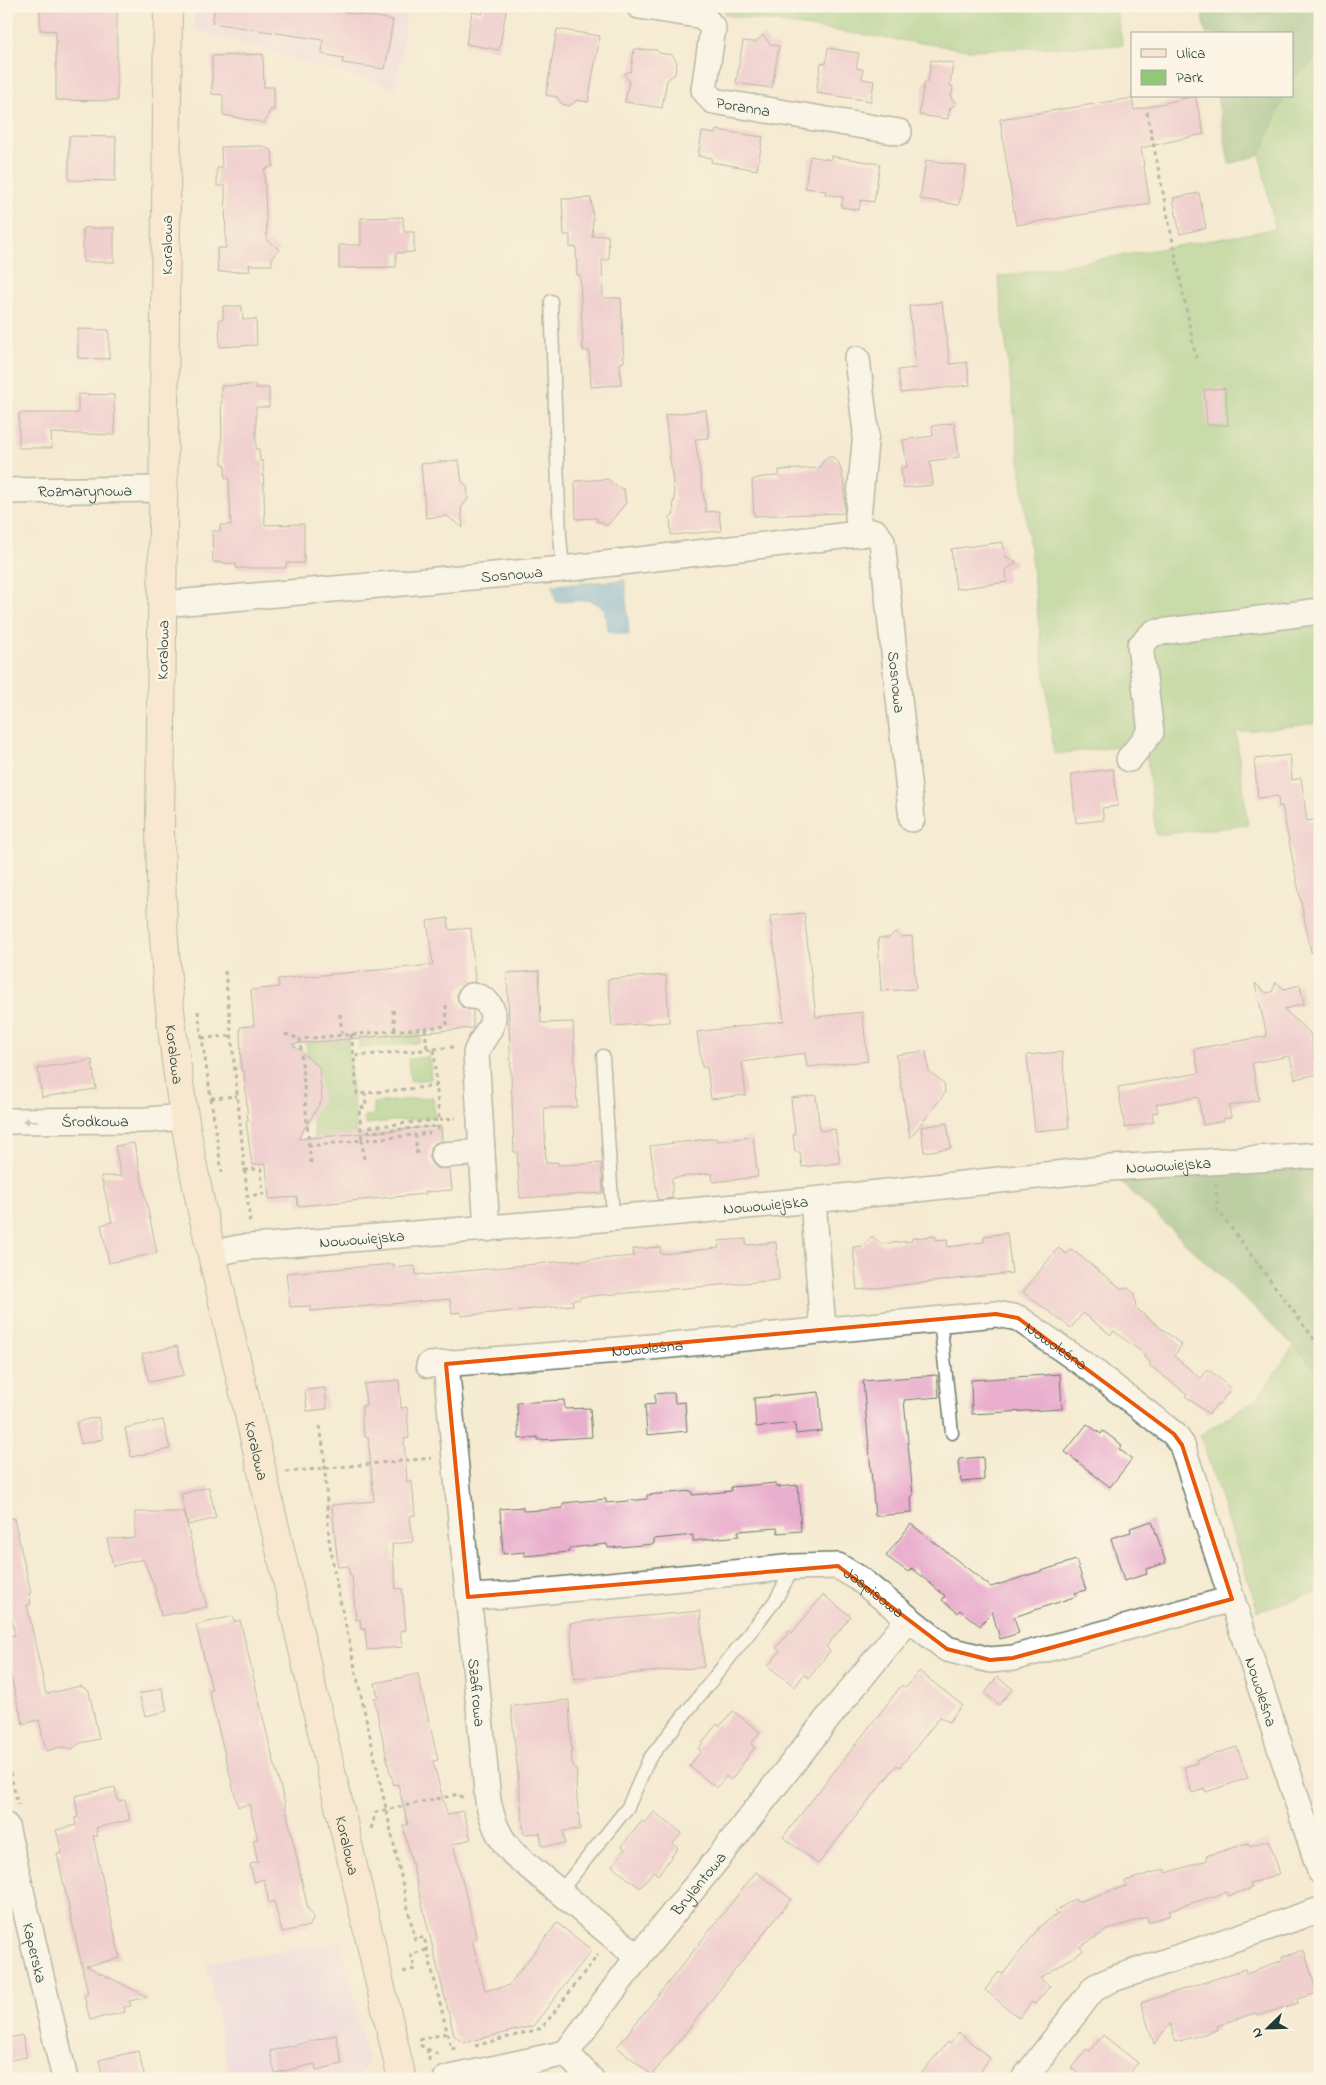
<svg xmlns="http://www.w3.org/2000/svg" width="1326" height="2085" font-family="'Indie Flower',sans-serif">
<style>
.built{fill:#ecd1ea}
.green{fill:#92c778;stroke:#588256}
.forest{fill:#75ac68;stroke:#4a744e}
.water{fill:#56a2ce;stroke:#3a7081}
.building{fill:#e9aecd}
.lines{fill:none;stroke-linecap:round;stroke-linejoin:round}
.lane-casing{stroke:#6a7a6b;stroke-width:15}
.street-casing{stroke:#6a7a6b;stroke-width:28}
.secondary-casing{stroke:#6a7a6b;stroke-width:30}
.path{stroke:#6a7a6b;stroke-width:3;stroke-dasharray:4 4;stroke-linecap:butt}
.lane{stroke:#fff;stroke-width:12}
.street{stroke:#fff;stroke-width:25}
.secondary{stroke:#fce5cf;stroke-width:28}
.oneway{fill:#8f9e9a}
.marked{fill:none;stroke:#e8590c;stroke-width:4;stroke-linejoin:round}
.labels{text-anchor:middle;stroke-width:5;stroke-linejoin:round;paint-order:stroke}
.street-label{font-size:16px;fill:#1f3d34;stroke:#fcf5e5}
</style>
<rect width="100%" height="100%" fill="#fcf5e5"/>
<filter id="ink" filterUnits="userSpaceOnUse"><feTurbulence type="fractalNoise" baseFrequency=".02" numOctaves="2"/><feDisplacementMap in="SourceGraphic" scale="10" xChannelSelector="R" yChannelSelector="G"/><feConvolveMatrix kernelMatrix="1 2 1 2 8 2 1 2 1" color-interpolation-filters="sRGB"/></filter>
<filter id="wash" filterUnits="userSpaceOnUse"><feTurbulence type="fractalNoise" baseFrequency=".0096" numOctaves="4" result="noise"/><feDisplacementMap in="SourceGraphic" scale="20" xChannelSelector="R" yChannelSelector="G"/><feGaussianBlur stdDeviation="1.12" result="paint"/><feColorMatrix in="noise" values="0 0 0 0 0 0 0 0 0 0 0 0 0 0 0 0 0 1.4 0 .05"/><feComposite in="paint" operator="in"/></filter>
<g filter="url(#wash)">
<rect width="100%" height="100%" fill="#f5ebd2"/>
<g class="built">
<polygon points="194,6 408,6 396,89 194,29"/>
<polygon points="342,1942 368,2062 364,2070 356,2077 348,2079 230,2079 206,1962"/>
</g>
<g class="green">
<polygon points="725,6 1115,6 1123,45 969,50 725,15"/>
<polygon points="1320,6 1320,723 1236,732 1248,825 1156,835 1147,759 1127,746 1054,754 998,277 1275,229 1248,96 1292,96 1292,34"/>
<polygon points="420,1033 421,1043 359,1048 358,1038"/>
<polygon points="348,1039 356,1134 314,1138 306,1043"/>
<polygon points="429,1057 431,1079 410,1081 408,1059"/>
<polygon points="433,1097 435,1117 365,1124 364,1116 374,1115 373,1103"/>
<polygon points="1294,1346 1320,1373 1320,1591 1258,1611 1200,1435 1258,1398"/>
</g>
<g class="forest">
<polygon points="1206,6 1320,6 1320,56 1292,79 1292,34 1206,34 1202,16"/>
<polygon points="1217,96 1284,96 1260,155 1229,164"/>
<polygon points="1320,1167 1320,1373 1294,1346 1118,1179"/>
</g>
<polygon class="water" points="625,580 629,635 608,632 604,608 590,600 556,602 552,585"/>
<g id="blocks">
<g class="building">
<polygon points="40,6 117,6 117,101 56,100 56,31 40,30"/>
<polygon points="215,6 309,6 393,20 385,69 342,63 343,58 322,54 323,40 212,23"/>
<polygon points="484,6 507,6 499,50 466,44 472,12 482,14"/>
<polygon points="557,29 600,36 588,102 577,100 570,106 562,104 557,97 546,95"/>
<polygon points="763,35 770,44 779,46 772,88 736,83 743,41 755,42"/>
<polygon points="828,48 859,53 856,68 863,69 862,79 874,81 871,101 816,93 821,63 826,64"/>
<polygon points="634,49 657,50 659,53 672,55 677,62 675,74 667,80 662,108 625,102 629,81 624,74 631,71"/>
<polygon points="263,54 264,87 274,87 274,110 270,110 265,123 223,115 223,95 212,94 212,56"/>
<polygon points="931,60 953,63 950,86 953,86 951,98 956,104 950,108 948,119 919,115 924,82 928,82"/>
<polygon points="1195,96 1204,134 1141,148 1150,204 1016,225 1000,119 1132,98 1134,110"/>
<polygon points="716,130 763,137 757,170 711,162 712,158 698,156 702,132 715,134"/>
<polygon points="69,136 116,137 115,181 69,180"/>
<polygon points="263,146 272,151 273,166 264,170 267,240 280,250 272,257 272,265 249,265 250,271 218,272 217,248 226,248 225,186 217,186 217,168 222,168 221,147"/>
<polygon points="810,156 831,160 831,156 880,164 874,202 861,200 859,210 841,207 843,197 825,194 826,191 805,188"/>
<polygon points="926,160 966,166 959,205 920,199"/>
<polygon points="1199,193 1206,228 1180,234 1173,198"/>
<polygon points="591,198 593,219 592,236 608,235 609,260 602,260 603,298 621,298 624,362 620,363 621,385 591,387 589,351 583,351 580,275 577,275 576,247 570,248 570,235 564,235 562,199"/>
<polygon points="403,217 404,232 414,232 414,252 396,253 396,267 339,268 339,245 361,245 361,218"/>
<rect x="83" y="228" width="31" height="34"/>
<polygon points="942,302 950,364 967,362 970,385 901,393 898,370 916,368 909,306"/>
<polygon points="223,306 242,306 243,320 256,319 257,345 220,347 219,319 223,319"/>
<polygon points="78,329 109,330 109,359 78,358"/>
<polygon points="255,385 255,388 269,388 269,407 256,407 256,449 259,449 260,461 263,461 265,525 304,524 304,563 286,563 286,568 236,568 236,564 213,562 212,531 220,531 220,525 231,525 229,478 225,478 225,464 222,464 221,386"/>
<polygon points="1225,388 1228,425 1207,425 1204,390"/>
<polygon points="78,394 114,395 115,435 51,433 52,448 19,448 19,413 78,413"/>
<polygon points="706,410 709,438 695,439 706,512 719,511 721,531 671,535 670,516 674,515 673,501 675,501 665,415"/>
<polygon points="954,423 959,457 930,461 933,485 903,488 901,468 907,467 903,440 933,436 932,426"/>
<polygon points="831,456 839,463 845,485 844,513 754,516 752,480 762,477 779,476 779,470 819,468 824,460"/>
<polygon points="459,460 462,482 467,486 468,499 461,508 463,528 447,516 426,518 421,464"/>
<polygon points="608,479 617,487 624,489 626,503 607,526 602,522 597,522 597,518 576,519 575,481"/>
<polygon points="1003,542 1005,556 1017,562 1006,570 1007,582 956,589 951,549"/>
<polygon points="1290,755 1292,780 1301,778 1307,821 1320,819 1320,951 1311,952 1282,806 1279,807 1278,796 1258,798 1254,759"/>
<polygon points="1113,769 1118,806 1102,808 1104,820 1076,823 1071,774"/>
<polygon points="804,913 816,1017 862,1012 868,1061 807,1067 805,1053 742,1062 746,1095 711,1099 707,1067 702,1067 697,1032 784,1021 770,916"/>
<polygon points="448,918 449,930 471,928 475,982 464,984 459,989 457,996 459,1003 463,1008 473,1010 473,1028 292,1044 319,1067 322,1100 298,1139 441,1126 442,1141 435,1143 430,1148 429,1157 431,1163 436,1168 450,1169 452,1190 425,1192 426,1194 298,1206 297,1197 269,1199 266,1164 252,1165 246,1121 248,1121 244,1070 241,1071 240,1027 254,1026 251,990 279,987 278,979 433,965 427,921"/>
<polygon points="895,932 901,937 912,936 916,989 881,991 878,938 889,938"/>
<polygon points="539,971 541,1023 573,1022 577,1107 544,1108 546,1163 558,1162 558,1165 601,1163 603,1193 520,1198 517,1152 514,1152 507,973"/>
<polygon points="666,975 669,1022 612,1026 608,979"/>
<polygon points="1276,982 1284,989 1300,985 1304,1004 1284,1009 1310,1033 1318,1074 1295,1079 1290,1056 1252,1063 1259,1100 1229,1106 1231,1117 1223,1119 1224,1121 1203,1125 1198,1097 1156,1104 1158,1112 1152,1113 1154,1122 1125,1128 1118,1087 1199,1073 1194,1049 1267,1036 1255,983 1266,993 1272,992"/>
<polygon points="926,1051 929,1071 944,1083 945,1093 910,1138 896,1055"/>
<polygon points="1062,1052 1069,1128 1035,1131 1027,1055"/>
<polygon points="92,1060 96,1089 42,1097 38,1068"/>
<polygon points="816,1095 820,1131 835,1129 840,1163 802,1167 800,1152 795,1152 793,1134 795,1134 791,1098"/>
<polygon points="947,1123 951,1148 924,1152 921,1127"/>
<polygon points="753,1137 758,1177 713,1182 712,1173 672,1178 672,1198 658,1200 650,1146 717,1138 717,1141"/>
<polygon points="134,1143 157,1253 109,1263 101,1225 112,1222 101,1176 121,1176 115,1146"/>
<polygon points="1007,1233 1012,1273 857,1290 853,1247 863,1246 872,1236 881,1244 912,1241 912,1238 935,1236 936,1240 947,1239 948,1247 984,1242 984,1236"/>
<polygon points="746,1239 746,1245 776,1242 779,1280 580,1297 580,1299 572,1300 573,1305 461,1316 461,1312 452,1313 450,1299 310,1311 310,1306 290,1307 286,1273 394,1264 394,1268 415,1266 416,1275 425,1274 425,1275 576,1260 576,1261 634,1256 633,1249 660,1247 661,1254 719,1248 718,1241"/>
<polygon points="1058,1248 1067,1254 1071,1249 1122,1289 1128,1288 1134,1293 1136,1308 1182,1345 1174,1356 1201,1379 1208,1369 1231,1389 1218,1406 1216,1405 1209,1414 1185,1396 1187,1394 1149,1365 1151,1363 1144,1357 1145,1355 1114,1331 1111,1335 1083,1313 1071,1328 1023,1292"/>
<polygon points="177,1346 184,1375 149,1382 142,1354"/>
<polygon points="1060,1374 1062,1409 972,1414 971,1380"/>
<polygon points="937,1375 939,1397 904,1400 913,1496 911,1496 912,1513 875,1516 863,1381"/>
<polygon points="399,1380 401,1408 407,1407 409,1438 404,1439 407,1482 412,1482 415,1515 410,1516 413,1542 392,1544 396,1589 402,1588 406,1630 400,1631 402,1647 367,1650 365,1629 361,1629 360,1619 356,1620 352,1576 350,1576 348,1566 338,1567 332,1505 374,1501 368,1437 365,1437 362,1424 362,1406 366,1406 364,1384"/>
<polygon points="325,1388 327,1409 307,1411 305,1390"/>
<polygon points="819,1392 822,1431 796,1434 795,1423 756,1427 754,1398"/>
<polygon points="665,1393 674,1393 675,1403 685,1402 687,1431 647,1435 645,1405 655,1404 655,1394"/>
<polygon points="564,1400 565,1409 590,1408 592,1437 538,1440 538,1437 519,1439 517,1403"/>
<polygon points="98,1417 103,1439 81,1444 76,1422"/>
<polygon points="163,1420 170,1449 131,1457 125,1428"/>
<polygon points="1087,1424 1101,1434 1103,1431 1122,1445 1119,1449 1132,1459 1110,1487 1065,1452"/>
<polygon points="983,1457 984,1480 961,1482 959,1459"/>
<polygon points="776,1483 776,1487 798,1485 801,1531 778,1533 777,1528 738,1531 739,1536 693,1541 693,1535 654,1539 654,1544 608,1548 607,1544 569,1548 569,1552 525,1556 525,1552 503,1554 500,1509 523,1507 523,1511 543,1510 563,1508 563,1503 606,1499 606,1503 628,1501 647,1499 647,1495 692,1491 692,1495 712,1493 731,1491 731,1487"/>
<polygon points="209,1487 216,1518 188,1525 181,1494"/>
<polygon points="135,1512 184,1512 207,1607 161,1616 155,1588 143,1559 113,1566 107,1539 135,1538"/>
<polygon points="6,1518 14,1518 31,1593 29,1594 31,1604 27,1605 46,1694 80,1686 89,1691 99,1739 80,1743 72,1749 62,1747 46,1751 39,1720 23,1724 6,1658 6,1637 15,1635 6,1593"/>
<polygon points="1152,1521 1166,1563 1146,1569 1147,1574 1124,1581 1111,1538 1131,1532 1130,1528"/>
<polygon points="911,1524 991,1587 1076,1560 1086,1590 1075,1593 1077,1596 1014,1617 1019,1633 1000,1639 992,1611 980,1626 960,1610 958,1613 942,1600 945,1596 912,1568 908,1572 886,1556"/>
<polygon points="823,1595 851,1616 826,1647 830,1651 809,1678 804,1674 795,1687 768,1666 780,1651 776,1648 790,1631 792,1633"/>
<polygon points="700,1611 704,1667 574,1679 570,1623"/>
<polygon points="233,1616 235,1622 240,1620 270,1747 284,1800 308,1909 312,1913 313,1920 309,1926 282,1932 274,1901 269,1903 264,1879 254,1882 250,1864 258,1862 253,1840 258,1839 249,1804 238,1807 209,1691 212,1690 196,1625"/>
<polygon points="919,1671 962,1705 949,1722 940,1717 900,1767 897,1765 818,1864 783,1837 902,1685 906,1688"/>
<polygon points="418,1674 438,1760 433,1761 447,1815 463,1811 471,1839 453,1844 477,1939 472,1940 485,1990 508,1986 557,1923 592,1950 533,2026 463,2043 454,2035 403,1826 408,1825 398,1784 394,1785 389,1768 374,1698 378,1697 375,1683"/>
<polygon points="997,1677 1013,1689 999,1705 985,1693"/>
<polygon points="162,1688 167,1711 145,1716 139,1694"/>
<polygon points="569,1700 572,1763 577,1772 576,1786 580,1829 563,1831 565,1844 542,1846 540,1833 524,1834 511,1706"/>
<polygon points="733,1711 760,1732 751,1744 755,1747 731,1780 726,1776 717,1788 689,1766 701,1751 698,1749 709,1734 717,1724 720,1726"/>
<polygon points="1237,1747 1248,1778 1206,1792 1205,1789 1192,1793 1184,1767 1197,1763 1196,1760"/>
<polygon points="115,1787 118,1801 125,1800 130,1820 96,1828 98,1836 93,1836 120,1958 86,1966 148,1997 129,2001 131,2006 124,2007 125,2012 90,2020 84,1995 88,1994 57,1854 62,1853 56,1830 76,1825 75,1818 78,1817 75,1796"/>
<polygon points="654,1812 682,1833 673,1844 678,1848 658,1875 653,1871 640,1888 612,1866 625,1849 622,1846 628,1838 642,1821 645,1823"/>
<polygon points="1269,1840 1280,1874 1250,1884 1252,1888 1228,1896 1227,1892 1169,1910 1171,1915 1148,1922 1147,1917 1109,1929 1080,1947 1083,1951 1040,1978 1050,1986 1035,2004 1032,2002 1019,2018 985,1990 999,1972 1003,1974 1041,1925 1057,1915 1055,1911 1075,1899 1077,1902 1126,1886 1125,1881 1165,1869 1167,1873 1207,1860 1206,1856 1248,1843 1249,1846"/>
<polygon points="756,1872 791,1899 652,2075 617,2047"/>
<polygon points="1304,1950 1317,1993 1297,1999 1298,2003 1257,2016 1256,2013 1236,2019 1217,2026 1218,2030 1176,2042 1170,2024 1154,2044 1141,2003 1245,1969 1246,1974 1283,1960 1282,1957"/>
<polygon points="959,2033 990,2058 974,2079 916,2079 948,2042 950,2044"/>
<polygon points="22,2035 27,2057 6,2061 6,2039"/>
<polygon points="336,2035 342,2064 316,2070 315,2064 275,2073 270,2051"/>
<polygon points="1103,2035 1138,2063 1125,2079 1085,2079 1071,2068 1087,2049 1090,2051"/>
<polygon points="138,2051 145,2079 103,2079 99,2060"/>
</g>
</g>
</g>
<g filter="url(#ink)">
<use href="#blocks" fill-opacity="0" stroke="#6a7a6b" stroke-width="1"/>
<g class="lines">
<defs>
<g id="lane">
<polyline points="551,301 560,536 563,569"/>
<polyline points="603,1056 613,1218"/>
<polyline points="940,1319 952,1433"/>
<polyline points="559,1893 628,1807 649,1759 775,1601 794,1567"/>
</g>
<g id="street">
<path id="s1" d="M639 6 703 16 713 28 704 90 713 101 899 132"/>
<polyline points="857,359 866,432 858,517 860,534"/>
<path id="s2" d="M6 491 164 489"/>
<path id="s3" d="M163 604 563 569 875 532 882 541 912 819"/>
<polyline points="1129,759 1151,732 1140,646 1153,633 1320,611"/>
<path d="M471 996C479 996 484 998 489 1005 502 1022 480 1038 476 1053L482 1152"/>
<path id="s4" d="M6 1121 147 1120 184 1117"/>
<polyline points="443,1155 482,1152 487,1229"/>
<polyline points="813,1200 823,1329"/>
<path id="s5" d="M212 1254 238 1248 613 1218 813 1200 1111 1168 1320 1155"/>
<path id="s6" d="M446 1364 488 1801C493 1823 499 1839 515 1855L638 1957"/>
<path id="s7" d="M429 1365 619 1350 996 1314 1018 1318 1092 1370 1174 1434 1182 1445 1320 1871"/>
<path id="s8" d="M468 1597 507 1595 794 1567 838 1566 858 1578 947 1649 990 1660 1013 1658 1232 1599"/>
<path id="s9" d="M6 1826 65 2079"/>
<polyline points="566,2053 591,2079"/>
<path id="s10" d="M446 2079 566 2053 638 1957 719 1857 828 1718 909 1619"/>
<polyline points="1024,2079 1095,1987 1113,1979 1320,1910"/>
</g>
<g id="secondary">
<path id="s11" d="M168 6 160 830C161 959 175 1086 202 1211L402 2079"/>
</g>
</defs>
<use href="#lane" class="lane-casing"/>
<use href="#street" class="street-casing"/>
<use href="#secondary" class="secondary-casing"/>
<g class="path">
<polyline points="1147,112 1196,358"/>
<polyline points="225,971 250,1224"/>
<polyline points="393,1010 395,1030"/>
<polyline points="198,1011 222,1173"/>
<polyline points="340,1014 342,1035"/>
<polyline points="425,1028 427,1049"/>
<polyline points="285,1034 300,1039"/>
<polyline points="351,1034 354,1056"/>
<polyline points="202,1038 231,1036"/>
<polyline points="434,1049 453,1047"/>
<polyline points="437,1086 357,1094 354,1056 434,1049 439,1120 368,1127 369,1132 438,1126 438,1132"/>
<polyline points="211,1098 237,1096"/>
<polyline points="439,1120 456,1118"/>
<polyline points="309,1146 300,1039 447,1026 446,1005"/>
<polyline points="417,1154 415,1135 430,1133"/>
<polyline points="364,1159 362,1140 415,1135"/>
<polyline points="311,1163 309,1146 362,1140 359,1108 366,1107 365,1093"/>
<polyline points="244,1170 261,1169 263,1194 247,1196"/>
<polyline points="1216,1184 1217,1209 1320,1347"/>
<polyline points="320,1426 324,1453 329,1539 336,1582 415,1940 424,1937 451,2048 459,2050"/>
<polyline points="286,1472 432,1458"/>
<polyline points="6,1757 18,1805"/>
<polyline points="371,1829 376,1812 459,1794 463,1799"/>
<polyline points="403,1972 415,1969 411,1954 427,1950"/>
<polyline points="419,2040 447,2033"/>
<polyline points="420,2045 441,2056"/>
<polyline points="475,2046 542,2028 598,1955"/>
<polyline points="427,2049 430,2063"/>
<polyline points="360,2079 370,2074 373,2070"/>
</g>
<use href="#lane" class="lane"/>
<use href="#street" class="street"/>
<use href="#secondary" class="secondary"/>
</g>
<defs><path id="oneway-solid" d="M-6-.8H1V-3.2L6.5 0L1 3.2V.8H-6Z" transform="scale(1.25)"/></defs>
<use class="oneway" href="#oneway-solid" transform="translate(30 1121) rotate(180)"/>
</g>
<path d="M0 0H1326V2085H0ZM996 1314 1018 1318 1174 1434 1182 1445 1232 1599 1013 1658 990 1660 947 1649 838 1566 468 1597 446 1364Z" fill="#f5ebd2" fill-opacity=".55" fill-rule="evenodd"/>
<path class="marked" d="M996 1314 1018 1318 1174 1434 1182 1445 1232 1599 1013 1658 990 1660 947 1649 838 1566 468 1597 446 1364Z"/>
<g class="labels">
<g class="street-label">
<text dy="6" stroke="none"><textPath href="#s1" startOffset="188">Poranna</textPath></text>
<text transform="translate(166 245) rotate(-90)" y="6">Koralowa</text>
<text dy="6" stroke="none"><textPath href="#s2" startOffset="79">Rozmarynowa</textPath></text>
<text dy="6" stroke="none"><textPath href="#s3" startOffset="350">Sosnowa</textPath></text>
<text transform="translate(162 650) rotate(-89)" y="6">Koralowa</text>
<text dy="6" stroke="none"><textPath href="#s3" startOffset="869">Sosnowa</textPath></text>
<text dy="6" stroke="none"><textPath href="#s11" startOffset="1049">Koralowa</textPath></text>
<text dy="6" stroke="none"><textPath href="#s4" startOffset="89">Środkowa</textPath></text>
<text dy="6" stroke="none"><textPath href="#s5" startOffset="961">Nowowiejska</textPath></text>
<text dy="6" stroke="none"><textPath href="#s5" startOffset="556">Nowowiejska</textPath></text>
<text dy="6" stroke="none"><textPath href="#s5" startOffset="151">Nowowiejska</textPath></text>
<text dy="6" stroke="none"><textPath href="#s7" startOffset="639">Nowoleśna</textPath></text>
<text dy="6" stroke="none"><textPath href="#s7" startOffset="219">Nowoleśna</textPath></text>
<text dy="6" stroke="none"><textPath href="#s11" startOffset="1454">Koralowa</textPath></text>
<text dy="6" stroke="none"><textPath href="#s8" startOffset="416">Jaspisowa</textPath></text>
<text dy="6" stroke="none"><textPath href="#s7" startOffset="1059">Nowoleśna</textPath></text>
<text dy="6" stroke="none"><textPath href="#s6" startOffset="330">Szafirowa</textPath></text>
<text dy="6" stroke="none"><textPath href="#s11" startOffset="1859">Koralowa</textPath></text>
<text dy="6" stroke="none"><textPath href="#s10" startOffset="338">Brylantowa</textPath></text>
<text dy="6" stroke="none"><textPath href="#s9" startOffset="130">Kaperska</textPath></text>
</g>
</g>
<rect width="1326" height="2085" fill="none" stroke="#fcf5e5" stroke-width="25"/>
<rect x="1131" y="32" width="162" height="65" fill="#fcf5e5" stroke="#a4ab9e"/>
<rect x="1141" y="49" width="25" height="8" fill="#fce5cf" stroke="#a4ab9e"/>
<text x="1176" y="58" font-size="15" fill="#1f3d34">Ulica</text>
<rect x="1141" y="70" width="25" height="15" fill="#92c778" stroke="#a4ab9e"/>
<text x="1176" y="82" font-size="15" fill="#1f3d34">Park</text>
<g transform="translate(1268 2028) rotate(247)" stroke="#fcf5e5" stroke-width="4" paint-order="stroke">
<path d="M0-4L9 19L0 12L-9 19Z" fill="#1f3d34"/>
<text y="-8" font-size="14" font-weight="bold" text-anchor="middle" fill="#1f3d34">N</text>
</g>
</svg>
